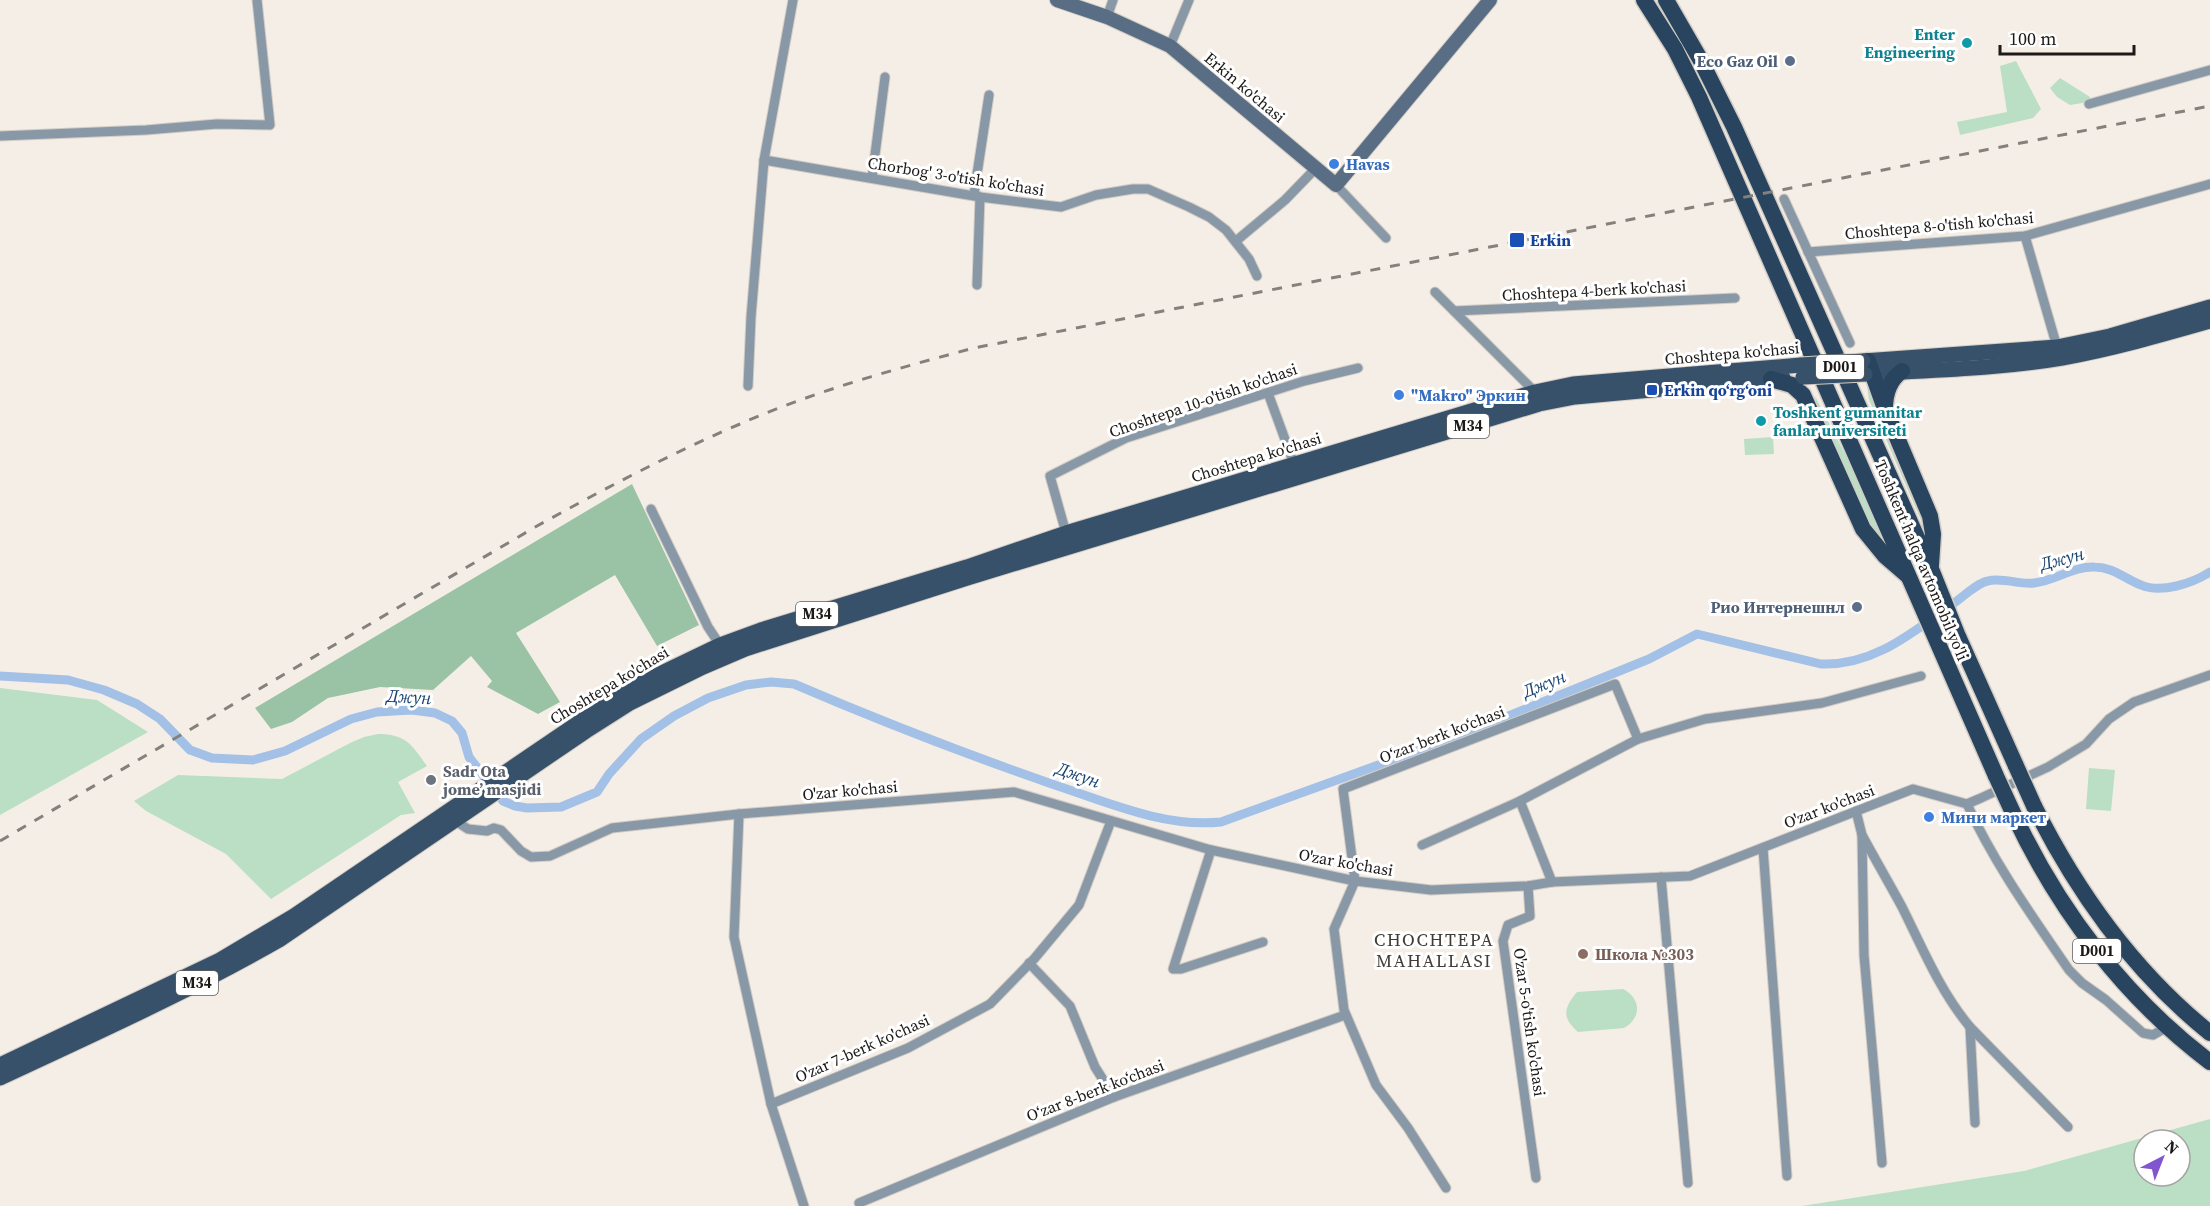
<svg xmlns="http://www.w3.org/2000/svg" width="2210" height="1206" font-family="'Source Serif 4',serif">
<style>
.green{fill:#badfc4;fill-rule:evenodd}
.forest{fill:#99c3a4}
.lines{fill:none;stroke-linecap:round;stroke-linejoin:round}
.canal{stroke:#a3c1e6;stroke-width:9}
.minor-casing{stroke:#d2ccc5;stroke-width:11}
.secondary-casing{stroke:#d2ccc5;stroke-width:16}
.primary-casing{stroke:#d2ccc5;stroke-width:17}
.trunk-casing{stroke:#d2ccc5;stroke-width:19}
.minor{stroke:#8998a7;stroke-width:9}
.secondary{stroke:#596e84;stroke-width:14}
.primary{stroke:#37516a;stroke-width:15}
.trunk{stroke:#28445f;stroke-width:16}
.rail{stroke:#84807b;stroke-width:3;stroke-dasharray:10 10;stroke-linecap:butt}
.primary-bridge-casing{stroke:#d2ccc5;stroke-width:17;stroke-linecap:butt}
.trunk-bridge-casing{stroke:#d2ccc5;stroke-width:19;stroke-linecap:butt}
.primary-bridge{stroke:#37516a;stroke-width:15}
.trunk-bridge{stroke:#28445f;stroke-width:16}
.culture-dot{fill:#0f9aa8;stroke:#fff;stroke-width:2}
.service-dot{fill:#5c6f8a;stroke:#fff;stroke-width:2}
.shop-dot{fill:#3f7fe0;stroke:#fff;stroke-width:2}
.transit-dot{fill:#1a4fb4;stroke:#fff;stroke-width:2}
.worship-dot{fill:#6b7280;stroke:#fff;stroke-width:2}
.education-dot{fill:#8d6e63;stroke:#fff;stroke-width:2}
.labels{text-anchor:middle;stroke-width:6;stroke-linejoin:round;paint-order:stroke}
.shield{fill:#fff;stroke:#605e5d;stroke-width:1.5}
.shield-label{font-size:15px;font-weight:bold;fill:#1c1917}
.culture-label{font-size:16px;font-weight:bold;fill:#0d838f;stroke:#fff;text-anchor:end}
.service-label{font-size:16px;font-weight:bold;fill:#4e5e75;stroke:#fff;text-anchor:end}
.street-label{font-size:16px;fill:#1c1917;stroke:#fff}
.shop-label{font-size:16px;font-weight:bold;fill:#366cbe;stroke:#fff;text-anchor:start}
.transit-label{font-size:16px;font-weight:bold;fill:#164399;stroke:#fff;text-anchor:start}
.worship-label{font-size:16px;font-weight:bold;fill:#5b616d;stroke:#fff;text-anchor:start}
.education-label{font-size:16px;font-weight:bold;fill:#785e54;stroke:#fff;text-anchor:start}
.water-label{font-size:18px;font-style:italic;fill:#194271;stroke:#fff}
.neighbourhood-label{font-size:18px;letter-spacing:1.5px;fill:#413c35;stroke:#fff}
</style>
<rect width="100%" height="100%" fill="#f5eee6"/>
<g class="green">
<polygon points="2016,61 2041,109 2033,118 1960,135 1957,122 2007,112 2000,66"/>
<polygon points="2060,78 2090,97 2089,102 2070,105 2057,97 2050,88"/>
<polygon points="1867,386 1924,518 1927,534 1869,400"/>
<polygon points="1815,396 1865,493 1889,550 1869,523 1818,411"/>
<polygon points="1773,437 1774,454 1745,455 1744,439"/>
<polygon points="0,688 97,700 148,732 0,815"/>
<path d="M378 734C406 734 412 745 427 766L398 782 415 813 401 815 271 899 226 854 146 811 134 801 178 775 282 779 350 743 364 737Z"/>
<polygon points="2089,768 2115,770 2111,811 2086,809"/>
<path d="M1623 989C1641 998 1642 1018 1624 1028L1578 1032C1561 1017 1564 1008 1577 992Z"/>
<path d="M2210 1119V1206H1802L2024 1171ZM2144 1140H2180V1176H2144Z"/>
</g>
<polygon class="forest" points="632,484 699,625 657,646 615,575 516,633 560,702 538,714 487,687 492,681 471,656 433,690 380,687 328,698 292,722 271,729 255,708"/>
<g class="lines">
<path class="canal" d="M0 676 68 680 104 690 137 704 160 719 190 750 212 758 253 760 285 751 351 719 377 712 412 710 435 713 452 721 462 733 469 757 503 801 515 806 527 808 561 807 597 792 609 774 641 739 674 716 708 698 746 685 771 682 794 684C878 720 963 753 1049 783 1104 801 1163 828 1221 822L1464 734 1649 659 1697 634 1821 664C1874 666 1913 632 1954 603 1964 596 1977 583 1988 581 2002 577 2020 585 2034 583 2055 581 2073 566 2095 567 2113 567 2125 579 2141 585 2161 594 2193 583 2210 572"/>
<defs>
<g id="minor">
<polyline points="1107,17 1113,0"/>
<polyline points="1170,46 1189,0"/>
<polyline points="2089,104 2210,70"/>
<polyline points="0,136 146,130 217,124 270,125 257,0"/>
<polyline points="764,160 980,197 1061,207 1096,195 1133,189 1148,189 1189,207 1209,217 1226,230 1249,259 1257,276"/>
<polyline points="872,178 885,77"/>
<polyline points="1336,185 1386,238"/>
<polyline points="1784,199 1850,343"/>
<polyline points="2025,236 2057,347"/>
<polyline points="1236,241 1285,200 1316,168"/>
<polyline points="1808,252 2025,236 2210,184"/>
<polyline points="977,285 980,197 974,194 989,95"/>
<polyline points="1435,292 1536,393"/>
<polyline points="1454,311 1735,298"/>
<polyline points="748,386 751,317 764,160 793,0"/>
<polyline points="1268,393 1294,464"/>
<polyline points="651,509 708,627 720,645"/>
<polyline points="1066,533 1050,476 1126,438 1304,381 1358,368"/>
<polyline points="1520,801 1552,882"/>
<path d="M1967 804C1994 863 2032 916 2069 970L2082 983 2106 1000 2143 1033 2153 1035 2167 1027"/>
<polyline points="1856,811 1862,835 1864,955 1882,1163"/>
<polyline points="739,814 734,937 771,1104 804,1206"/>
<polyline points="454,820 468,829 487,831 494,828 501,830 521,851 531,857 550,856 612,828 739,814 1014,792 1211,850 1355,881 1431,890 1528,886 1552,882 1690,876 1913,789 1967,804 1981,798 2048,767 2086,744 2109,719 2134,702 2210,675"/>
<path d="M1862 835C1875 859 1889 883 1902 907 1923 949 1940 991 1970 1027L2068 1127"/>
<polyline points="1422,845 1520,801 1638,739 1705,719 1822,703 1921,676"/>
<polyline points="1763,848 1787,1176"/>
<polyline points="1211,850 1173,969 1181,969 1263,942"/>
<polyline points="1661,877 1688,1183"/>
<polyline points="1528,886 1530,916 1508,925 1503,941 1536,1178"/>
<polyline points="1029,963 1070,1006 1095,1067 1114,1097"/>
<polyline points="1970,1027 1975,1123"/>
<polyline points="771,1104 908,1048 990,1004 1034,959 1079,905 1111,821"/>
<polyline points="1446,1188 1408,1128 1376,1085 1344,1010 1334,929 1355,881 1343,789 1615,684 1638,739"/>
<polyline points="859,1203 1114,1097 1345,1015"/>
</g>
<polyline id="secondary" points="1057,0 1107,17 1170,46 1336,185 1490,0"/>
<g id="primary">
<polyline points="1863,361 2057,347 2110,336 2210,307"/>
<path d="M1865 374C1930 370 1997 369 2062 358 2112 349 2161 335 2210 321"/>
<polyline points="0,1065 220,960 294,916 584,719 643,682 720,645 761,630 967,567 1066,533 1535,392 1573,384 1801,365"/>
<path d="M0 1078C94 1034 190 991 279 940L586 731 630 703 703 667 745 649 967 578 1539 404 1575 397 1783 378"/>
</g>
<g id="trunk">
<polyline points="1644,0 1675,49 1699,97 1996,776"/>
<polyline points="1666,0 1700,59 1734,127 1931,569 1957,634 2016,766"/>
<polyline points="1868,361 1884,406"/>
<path d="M1902 371C1889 380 1885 394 1885 409L1930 516 1933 534 1931 565"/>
<polyline points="1771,379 1792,385 1803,395 1863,529 1885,556 1907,575"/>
<path d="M2034 806C2077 892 2134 972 2210 1033"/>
<path d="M2014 815C2059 911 2125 998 2210 1062"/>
</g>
</defs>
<use href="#minor" class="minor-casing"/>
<use href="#secondary" class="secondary-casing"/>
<use href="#primary" class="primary-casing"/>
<use href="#trunk" class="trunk-casing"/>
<use href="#minor" class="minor"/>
<use href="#secondary" class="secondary"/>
<use href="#primary" class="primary"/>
<use href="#trunk" class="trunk"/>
<path class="rail" d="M0 841 537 526C604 489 670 454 740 424 815 391 895 369 974 348L2210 106"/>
<defs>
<g id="primary-bridge">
<polyline points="1801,365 1863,361"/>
<polyline points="1803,377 1865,374"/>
</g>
<g id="trunk-bridge">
<polyline points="2016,766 2034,806"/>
<polyline points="1996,776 2014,815"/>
</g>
</defs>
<use href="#primary-bridge" class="primary-bridge-casing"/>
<use href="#trunk-bridge" class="trunk-bridge-casing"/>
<use href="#primary-bridge" class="primary-bridge"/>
<use href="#trunk-bridge" class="trunk-bridge"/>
</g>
<g class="culture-dot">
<circle cx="1967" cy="43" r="6"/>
<circle cx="1761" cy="421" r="6"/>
</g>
<g class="service-dot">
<circle cx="1790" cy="61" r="6"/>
<circle cx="1857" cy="607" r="6"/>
</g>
<g class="shop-dot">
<circle cx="1334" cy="164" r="6"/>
<circle cx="1399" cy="395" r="6"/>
<circle cx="1929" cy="817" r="6"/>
</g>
<g class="transit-dot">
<rect x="1509" y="232" width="16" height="16" rx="3"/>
<rect x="1646" y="384" width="12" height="12" rx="3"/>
</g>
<circle class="worship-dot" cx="431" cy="780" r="6"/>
<circle class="education-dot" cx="1583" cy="954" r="6"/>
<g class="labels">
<g class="shield">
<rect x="1816" y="355" width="48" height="24" rx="4.5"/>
<rect x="1447" y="414" width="42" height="24" rx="4.5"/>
<rect x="796" y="602" width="42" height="24" rx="4.5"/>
<rect x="2073" y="939" width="48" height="24" rx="4.5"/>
<rect x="176" y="971" width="42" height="24" rx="4.5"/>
</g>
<g class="shield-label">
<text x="1840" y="372">D001</text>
<text x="1468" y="431">M34</text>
<text x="817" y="619">M34</text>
<text x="2097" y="956">D001</text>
<text x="197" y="988">M34</text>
</g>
<g class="culture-label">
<text x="1955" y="40">Enter<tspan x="1955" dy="18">Engineering</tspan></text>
<text x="1773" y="418" text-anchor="start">Toshkent gumanitar<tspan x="1773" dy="18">fanlar universiteti</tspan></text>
</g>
<g class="service-label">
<text x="1778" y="67">Eco Gaz Oil</text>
<text x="1845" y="613">Рио Интернешнл</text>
</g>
<g class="street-label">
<text transform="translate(1245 87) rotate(40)" y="6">Erkin ko'chasi</text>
<text transform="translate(956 176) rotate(9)" y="6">Chorbog' 3-o'tish ko'chasi</text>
<text transform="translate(1939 225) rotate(-5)" y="6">Choshtepa 8-o'tish ko'chasi</text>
<text transform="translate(1594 290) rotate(-3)" y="6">Choshtepa 4-berk ko'chasi</text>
<text transform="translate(1732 353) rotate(-5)" y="6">Choshtepa ko'chasi</text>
<text transform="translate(1203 400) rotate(-19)" y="6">Choshtepa 10-o'tish ko'chasi</text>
<text transform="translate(1256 457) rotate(-17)" y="6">Choshtepa ko'chasi</text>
<text transform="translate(1922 560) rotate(67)" y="6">Toshkent halqa avtomobil yo'li</text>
<text transform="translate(609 685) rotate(-31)" y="6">Choshtepa ko'chasi</text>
<text transform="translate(1442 734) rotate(-21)" y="6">Oʻzar berk koʻchasi</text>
<text transform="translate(850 790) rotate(-5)" y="6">O'zar ko'chasi</text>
<text transform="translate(1829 806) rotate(-21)" y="6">O'zar ko'chasi</text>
<text transform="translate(1346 862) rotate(10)" y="6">O'zar ko'chasi</text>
<text transform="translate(1530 1022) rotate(82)" y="6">O'zar 5-o'tish ko'chasi</text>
<text transform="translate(862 1048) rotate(-24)" y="6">O'zar 7-berk ko'chasi</text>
<text transform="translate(1095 1090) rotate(-21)" y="6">Oʻzar 8-berk koʻchasi</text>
</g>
<g class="shop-label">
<text x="1346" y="170">Havas</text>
<text x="1411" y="401">"Makro" Эркин</text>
<text x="1941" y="823">Мини маркет</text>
</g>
<g class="transit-label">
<text x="1530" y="246">Erkin</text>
<text x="1664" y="396">Erkin qoʻrgʻoni</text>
</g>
<g class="worship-label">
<text x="443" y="777">Sadr Ota<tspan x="443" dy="18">jome’ masjidi</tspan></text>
</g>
<g class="education-label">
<text x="1595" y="960">Школа №303</text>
</g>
<g class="water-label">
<text transform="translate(2062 559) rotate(-15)" y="6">Джун</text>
<text transform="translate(1544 684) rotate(-22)" y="6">Джун</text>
<text transform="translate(409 697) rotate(3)" y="6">Джун</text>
<text transform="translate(1078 775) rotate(19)" y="6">Джун</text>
</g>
<g class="neighbourhood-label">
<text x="1434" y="946">CHOCHTEPA<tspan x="1434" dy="21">MAHALLASI</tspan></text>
</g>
</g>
<g transform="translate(2162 1158) rotate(42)"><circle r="28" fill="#ffffff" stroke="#a4a3a2" stroke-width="1.5"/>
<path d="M0-4.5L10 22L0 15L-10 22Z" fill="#8155ce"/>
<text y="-9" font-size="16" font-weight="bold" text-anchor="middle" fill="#1c1917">N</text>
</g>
<path d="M2000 45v9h134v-9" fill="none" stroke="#1c1917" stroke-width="3"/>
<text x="2009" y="45" font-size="18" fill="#1c1917" stroke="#ffffff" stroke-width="4.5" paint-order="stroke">100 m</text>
</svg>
